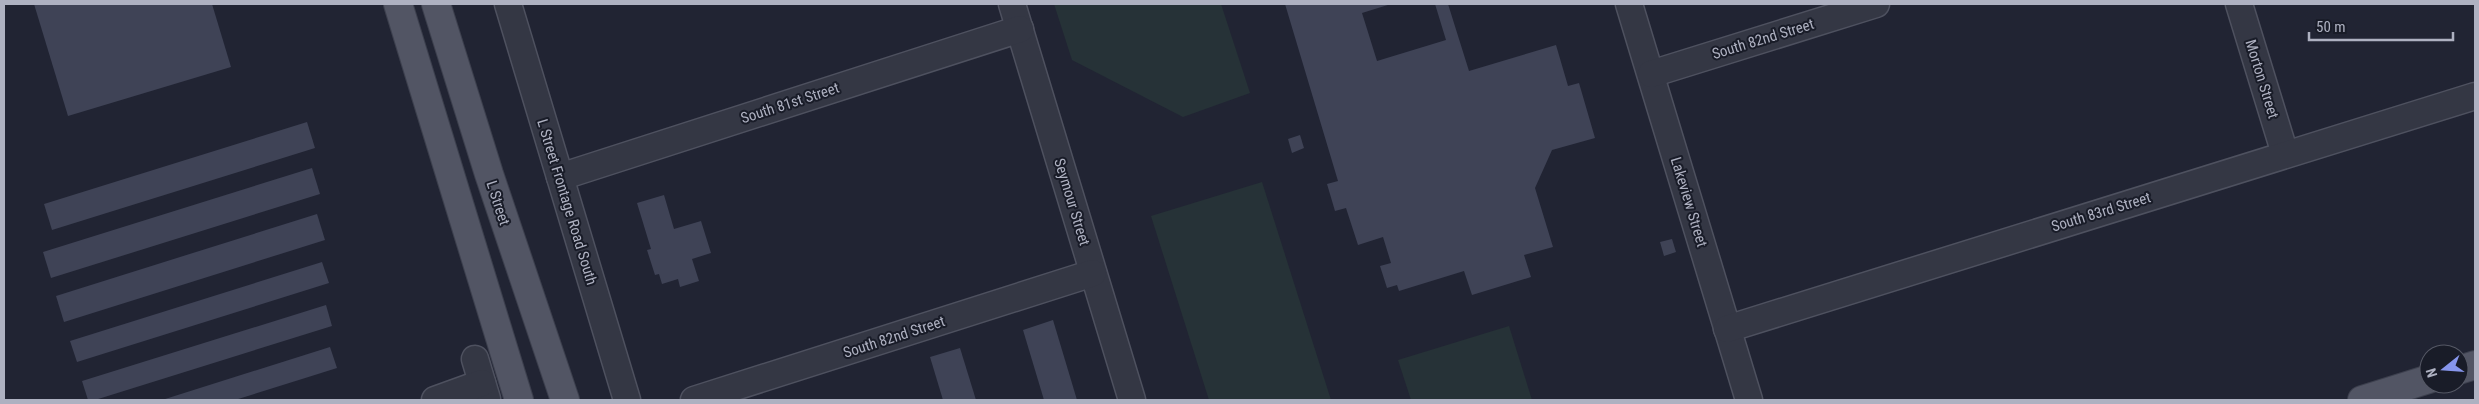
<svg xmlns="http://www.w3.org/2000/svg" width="2479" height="404" font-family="'Roboto Condensed',sans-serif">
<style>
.green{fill:#263237}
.building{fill:#3f4356}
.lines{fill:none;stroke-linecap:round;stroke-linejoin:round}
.minor-casing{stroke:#4e515f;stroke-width:29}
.major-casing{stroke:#3d404e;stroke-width:30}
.minor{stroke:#343744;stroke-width:26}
.major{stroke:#525564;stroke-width:28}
.labels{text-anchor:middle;stroke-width:4;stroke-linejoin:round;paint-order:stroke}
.street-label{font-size:15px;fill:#aeb1c1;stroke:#191c28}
</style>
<rect width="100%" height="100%" fill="#212433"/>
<g class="green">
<polygon points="1054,4 1221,4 1250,93 1183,117 1072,60"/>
<polygon points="1262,182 1331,400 1209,400 1151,216"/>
<polygon points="1509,326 1532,400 1411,400 1398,360"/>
</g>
<g class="building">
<polygon points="34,4 212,4 231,67 68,116"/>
<polygon points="1285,4 1391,4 1362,13 1377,61 1446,40 1435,4 1448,4 1469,71 1556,45 1568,86 1579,83 1595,138 1552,150 1535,188 1553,247 1524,255 1531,277 1472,295 1464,271 1399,291 1397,285 1387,288 1380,266 1391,263 1383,237 1358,245 1346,208 1335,211 1327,184 1338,181"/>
<polygon points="307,122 315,148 52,230 44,204"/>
<polygon points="1300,135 1304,148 1292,153 1288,139"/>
<polygon points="312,168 320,194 51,278 43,252"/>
<polygon points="664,195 674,229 701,221 711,253 692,259 699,281 680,287 678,279 662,284 659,274 655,275 647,250 651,249 637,203"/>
<polygon points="317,214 325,240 64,322 56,296"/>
<polygon points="1672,239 1676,252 1664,256 1660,242"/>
<polygon points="322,262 329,283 77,362 70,341"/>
<polygon points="326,305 332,326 95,400 88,400 82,381"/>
<polygon points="1053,320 1077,400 1044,400 1023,330"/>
<polygon points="330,347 337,368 302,379 235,400 162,400"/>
<polygon points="960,348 976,400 943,400 930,357"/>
</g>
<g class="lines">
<defs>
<g id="minor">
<polyline points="508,4 627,400"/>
<polyline points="1012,4 1132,400"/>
<polyline points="1629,4 1749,400"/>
<polyline points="2239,4 2285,154"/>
<polyline points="1651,74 1876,4"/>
<polyline points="560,177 1020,29"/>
<polyline points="1727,329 2475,96"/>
<polyline points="475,359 487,399"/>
<polyline points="435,400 482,383"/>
<polyline points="694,400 1093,273"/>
</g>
<g id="major">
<polyline points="398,4 519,400"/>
<polyline points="436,4 489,174 565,400"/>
<polyline points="2459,370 2475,365"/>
<polyline points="2362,400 2429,379"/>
</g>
</defs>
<use href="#minor" class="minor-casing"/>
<use href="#major" class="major-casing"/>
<use href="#minor" class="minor"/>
<use href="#major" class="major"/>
</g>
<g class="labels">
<g class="street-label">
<text transform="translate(1763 39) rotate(-17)" y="5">South 82nd Street</text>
<text transform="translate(2262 79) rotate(73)" y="5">Morton Street</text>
<text transform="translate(790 103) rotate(-18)" y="5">South 81st Street</text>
<text transform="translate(567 202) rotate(73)" y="5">L Street Frontage Road South</text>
<text transform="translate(1072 202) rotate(73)" y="5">Seymour Street</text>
<text transform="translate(1689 202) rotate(73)" y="5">Lakeview Street</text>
<text transform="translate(498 203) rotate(72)" y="5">L Street</text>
<text transform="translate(2101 212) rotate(-17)" y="5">South 83rd Street</text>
<text transform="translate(894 337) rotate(-18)" y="5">South 82nd Street</text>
</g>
</g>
<rect width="2479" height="404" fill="none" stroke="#aeb1c1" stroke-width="10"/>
<g transform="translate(2444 369) rotate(253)"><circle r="24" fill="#191c28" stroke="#555865"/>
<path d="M0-4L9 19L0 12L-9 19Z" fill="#8796ec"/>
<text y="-8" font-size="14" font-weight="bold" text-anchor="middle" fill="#aeb1c1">N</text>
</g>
<path d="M2309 32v8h144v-8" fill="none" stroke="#aeb1c1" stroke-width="2.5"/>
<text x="2316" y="32" font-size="15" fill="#aeb1c1" stroke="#191c28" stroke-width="4" paint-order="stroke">50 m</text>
</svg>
